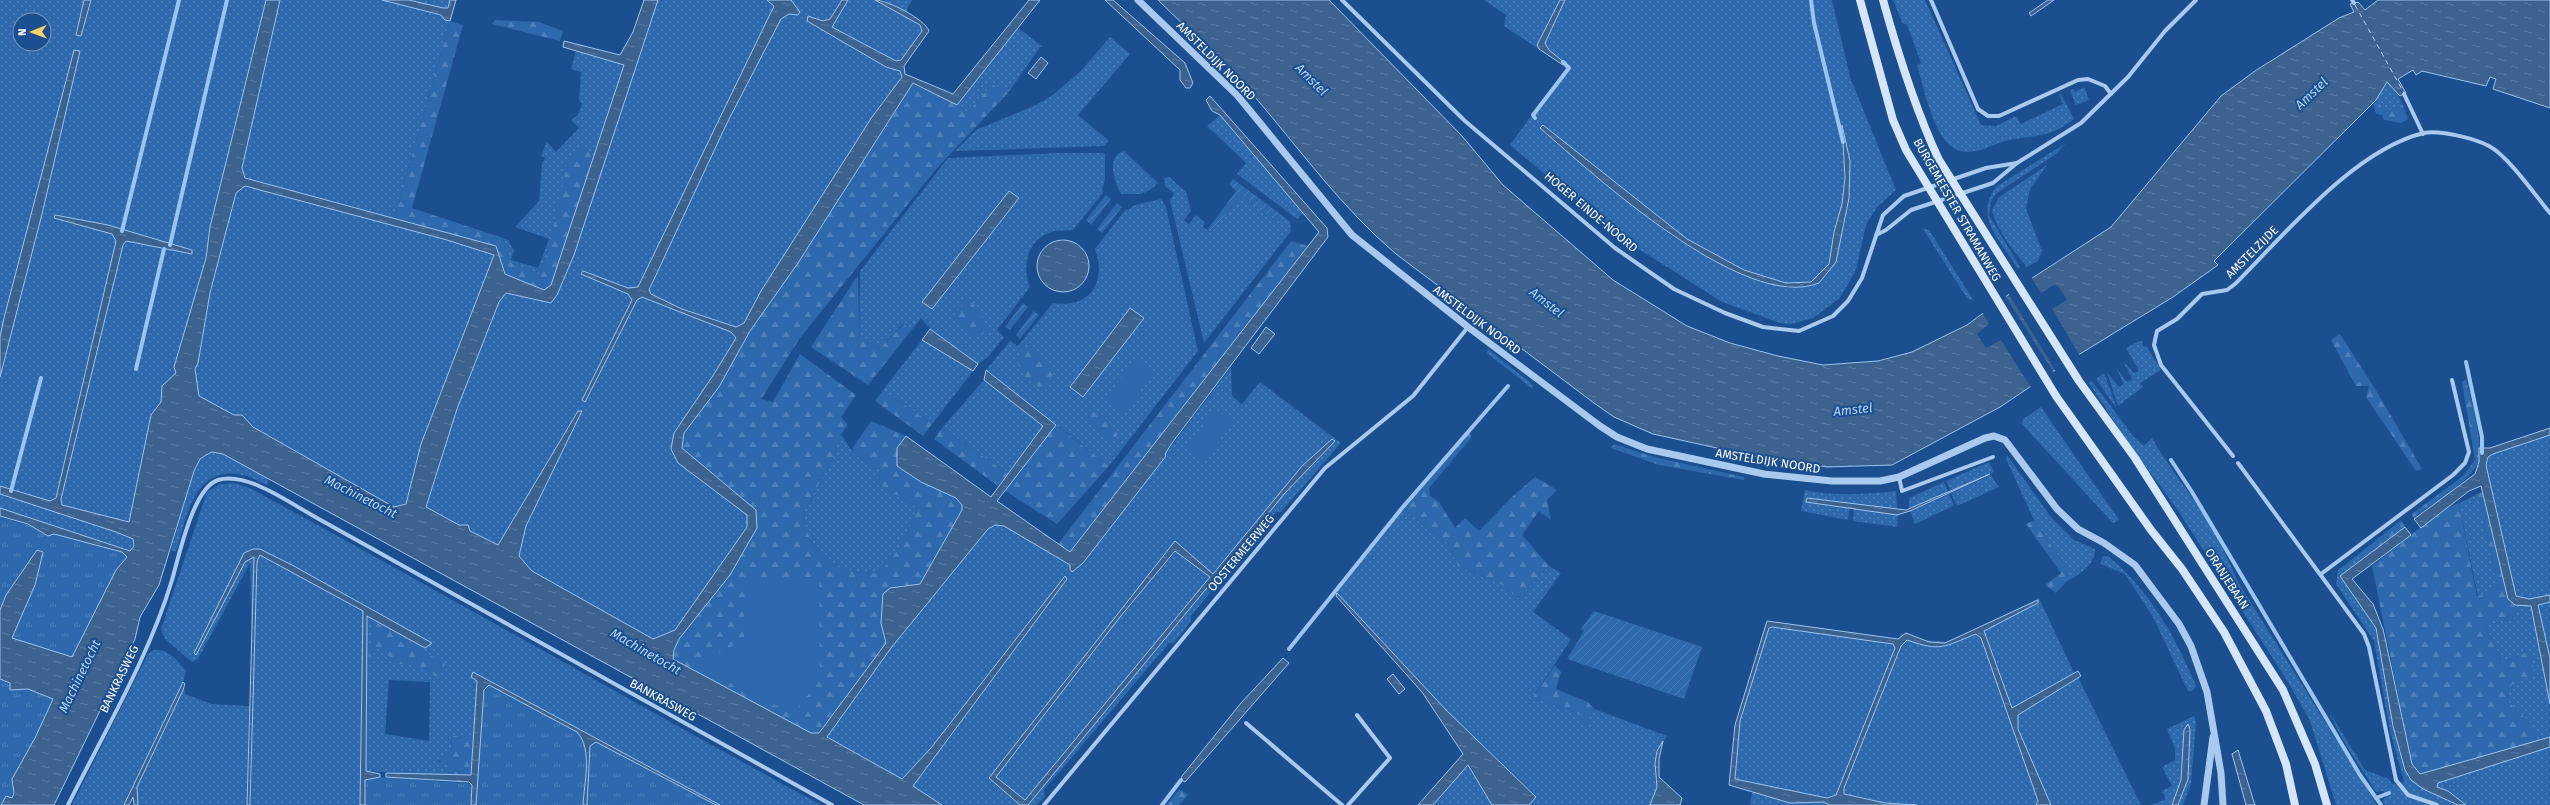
<svg xmlns="http://www.w3.org/2000/svg" width="2550" height="805" font-family="'Fira Sans',sans-serif">
<style>
.grass{fill:url(#grass-dots);fill-rule:evenodd}
.forest{fill:url(#forest-firs)}
.park{fill:url(#park-tufts)}
.garden{fill:url(#garden-furrows)}
.pitch{fill:#2e69ad}
.water{fill:url(#water-ripples);stroke:#9cc4f0;fill-rule:evenodd}
.pier{fill:#1b4f8f}
.lines{fill:none;stroke-linecap:round;stroke-linejoin:round}
.stream{stroke:#9cc4f0;stroke-width:4}
.ferry{stroke:#b5d3f5;stroke-width:1;stroke-dasharray:5 4;stroke-linecap:butt}
.minor{stroke:#a9c9ee;stroke-width:4}
.tertiary{stroke:#a9c9ee;stroke-width:7}
.secondary{stroke:#d6e6fa;stroke-width:8}
.labels{text-anchor:middle;stroke-width:4;stroke-linejoin:round;paint-order:stroke}
.street-label{font-size:12px;fill:#fff;stroke:#1b4f8f}
.water-label{font-size:13px;font-style:italic;fill:#b5d3f5;stroke:#1b4f8f}
</style>
<defs>
<pattern id="grass-dots" width="8" height="8" patternUnits="userSpaceOnUse"><rect width="8" height="8" fill="#2e69ad"/><path d="M2 2h.1M6 6h.1" fill="none" stroke="#4d80b9" stroke-width="1.8" stroke-linecap="round"/></pattern>
<pattern id="forest-firs" width="22" height="20" patternUnits="userSpaceOnUse"><rect width="22" height="20" fill="#2e69ad"/><path d="M5 1l3.5 6h-7zM16 11l3.5 6h-7z" fill="#4d80b9"/></pattern>
<pattern id="park-tufts" width="24" height="20" patternUnits="userSpaceOnUse"><rect width="24" height="20" fill="#2e69ad"/><path d="M3 7l-1-3M5 7V3M7 7l1-3M15 17l-1-3M17 17v-4M19 17l1-3" fill="none" stroke="#4d80b9"/></pattern>
<pattern id="garden-furrows" width="10" height="10" patternUnits="userSpaceOnUse"><rect width="10" height="10" fill="#2e69ad"/><path d="M-1 1l2-2M0 10L10 0M9 11l2-2" fill="none" stroke="#4d80b9"/></pattern>
<pattern id="water-ripples" width="26" height="14" patternUnits="userSpaceOnUse"><rect width="26" height="14" fill="#3c6290"/><path d="M2 4q2-2 4 0t4 0M15 11q2-2 4 0t4 0" fill="none" stroke="#597aa1"/></pattern>
</defs>
<rect width="100%" height="100%" fill="#1b4f8f"/>
<g class="grass">
<path d="M0 0H84L76 35 81 36 91 0H266L210 227 206 258 174 367 176 373 162 386 161 402 151 415 129 522 134 546 131 551 0 508V377L42 213 79 51 0 337ZM20 20H44V44H20ZM55 215 108 225 192 250V254L126 241 123 245 61 499 62 504 51 501 56 498 116 241 112 234 55 218Z"/>
<polygon points="280,0 382,0 441,15 445,20 450,21 394,218 245,178 242,168"/>
<polygon points="409,0 450,0 448,8 443,8"/>
<polygon points="658,0 767,0 774,6 638,287 628,288 583,271 581,273 628,294 632,300 582,400 585,401 637,300 642,297 732,332 736,338 714,374 674,433 678,463 747,515 747,527 675,630 653,639 532,571 519,556 526,526 581,411 578,411 498,545 470,531 468,525 459,525 426,508 457,409 499,302 505,293 551,303 569,266"/>
<polygon points="791,0 842,0 830,19 823,21 813,17 807,21 886,67 900,71 902,77 872,117 761,291 744,323 736,327 682,309 651,294 649,290 727,123 781,19 789,14 798,15"/>
<path d="M848 0H875L920 25 922 31C916 41 909 58 896 61L832 27Z"/>
<polygon points="884,0 912,0 905,13"/>
<polygon points="1484,0 1560,0 1537,45 1539,49 1504,26 1506,15"/>
<path d="M1565 0H1832L1850 77 1896 190 1877 207 1866 225 1856 270 1840 298 1813 318 1792 324 1780 323 1722 302 1620 237 1510 145 1567 67 1563 65 1564 62 1549 50 1545 43ZM1842 128 1849 198 1827 274 1817 284 1788 288 1759 281 1711 259 1673 237 1540 129 1687 239 1744 270 1786 283 1811 282 1829 265 1834 232 1842 204 1845 178Z"/>
<path d="M1893 0H1925L1981 125 1996 126 2016 116 2021 124 2063 104 2059 95 2061 94 2074 119C2052 137 2037 135 2011 140 1996 142 1983 152 1967 152 1935 152 1925 90 1917 65L1921 63 1907 24H1903Z"/>
<polygon points="1018,28 1043,47 1040,47 1008,93 992,84 967,113 957,105"/>
<polygon points="1110,37 1130,54 1078,115 1109,141 1104,146 955,151 976,130 1036,105 1053,95 1081,71"/>
<polygon points="576,51 624,65 594,158 584,146 539,275 509,262 503,238 508,240 514,251 511,260 538,268 549,239 515,227 539,201 542,164 545,158 541,156 547,142 556,152 579,128 571,120 578,115 582,103 579,101 581,72 571,69"/>
<polygon points="2388,82 2395,89 2403,105 2386,112 2376,100"/>
<polygon points="2084,87 2089,100 2076,105 2070,90 2073,89 2075,92"/>
<polygon points="1220,115 1303,213 1297,219 1237,174 1246,163 1207,126"/>
<path d="M2066 143 2056 154 1997 193 1991 201 1989 215 2020 267 2018 269C2001 241 1973 217 1996 187Z"/>
<path d="M1124 151 1158 183C1142 198 1139 193 1121 194 1115 183 1105 156 1124 151Z"/>
<path d="M1059 153H1105V179L1102 190 1103 193 1073 230C1066 231 1060 230 1054 231 1028 238 1021 265 1030 287L997 330 1004 337 988 357 978 364 930 329 921 318 910 332 903 324 879 349 859 334 860 271 948 158ZM1009 191 1019 199 931 309Z"/>
<path d="M2047 165 2030 189 2026 209 2042 251 2038 261 2027 267C2013 251 1997 231 1992 210L1999 197Z"/>
<polygon points="1169,177 1186,192 1191,211 1184,220 1189,224 1196,215 1205,222 1203,227 1211,233 1241,195 1277,222 1283,216 1290,222 1291,231 1204,343 1170,200 1174,193 1165,186 1164,178"/>
<polygon points="245,186 447,240 494,255 421,444 406,504 394,507 253,427 242,415 234,415 199,397 195,369 198,363 210,293 236,192"/>
<path d="M1161 199 1166 207 1198 351 1109 466 986 370 1010 341 1018 346 1053 303C1090 309 1107 282 1095 249L1126 209 1128 210 1135 205ZM1131 308 1083 397 1070 387Z"/>
<polygon points="1923,229 1929,230 1974,301 1967,298"/>
<polygon points="922,340 973,371 932,424 883,390"/>
<polygon points="2139,341 2142,341 2143,346 2147,347 2161,370 2140,383 2143,387 2118,406 2107,372 2119,387 2124,384 2115,366 2127,382 2132,379 2123,361 2134,373 2139,371 2126,348"/>
<polygon points="1488,349 1533,385 1533,389 1487,353"/>
<polygon points="1231,367 1232,396 1242,404 1260,382 1341,443 1281,512 1276,512 1191,616 1191,621 1173,644 1170,642 1044,790 1045,797 1036,805 1028,805 1285,493 1332,439 1213,574 1175,542 989,778 1020,805 942,805 913,786 1067,579 1065,576 931,748 902,779 827,737 891,648 988,529 995,525 1004,526 1070,565 1083,563"/>
<polygon points="2104,373 2117,409 2096,379"/>
<polygon points="984,380 1043,426 1008,474 942,428"/>
<path d="M2092 381 2133 436 2144 446 2152 438C2167 465 2187 488 2203 514 2217 536 2228 558 2238 582L2377 805H2336L2310 721 2288 682 2177 509 2127 441 2089 383Z"/>
<polygon points="2041,407 2119,520 2113,523 2022,424 2023,419"/>
<path d="M841 434 854 454 882 472 876 482 916 507 918 511C909 527 896 559 882 569 873 575 863 574 853 571 824 563 805 544 804 512L832 459Z"/>
<polygon points="2550,435 2550,595 2529,599 2516,596 2486,465 2488,457 2493,454"/>
<path d="M212 452 223 454 267 476 268 485C259 482 250 476 242 475 194 464 186 519 176 552L171 550 194 471 200 459Z"/>
<path d="M2007 455 2050 516 2074 540 2095 549C2095 566 2079 574 2066 582L2067 569 2034 520 2006 459Z"/>
<polygon points="1989,462 1994,472 1951,491 1946,481"/>
<polygon points="1991,475 1999,487 1957,506 1951,493"/>
<polygon points="1944,482 1948,492 1909,509 1909,498"/>
<path d="M234 483 250 488C441 592 630 701 821 805H720L473 672 477 680 474 740 451 735 452 751 437 761 447 763 449 776 366 771 367 616 363 612 360 805H251L253 703 250 563 198 659 192 662 165 639 161 629 207 492 220 484ZM389 680 430 682 429 741 385 734Z"/>
<path d="M1805 490C1836 497 1865 494 1896 491L1897 511 1807 498 1806 502 1850 508 1848 520 1801 511Z"/>
<polygon points="1949,494 1954,505 1951,507 1915,524 1910,511"/>
<polygon points="2478,494 2498,588 2478,597 2459,503"/>
<polygon points="1402,508 1449,544 1458,566 1498,582 1518,598 1549,566 1561,573 1533,612 1571,639 1533,697 1579,714 1586,725 1594,709 1667,736 1657,751 1655,762 1657,787 1650,805 1529,805 1536,796 1446,710 1334,590"/>
<polygon points="1854,508 1898,514 1897,527 1853,521"/>
<polygon points="1176,551 1210,577 1025,800 995,777 1120,617"/>
<path d="M2359 554 2363 558 2340 576 2376 628 2393 726 2405 770 2458 805H2385L2382 801 2387 796 2383 791 2376 792C2360 765 2342 743 2330 713L2365 770 2389 779 2392 784 2404 782 2390 731 2374 641 2336 584 2338 570Z"/>
<path d="M2103 556H2108C2150 591 2175 636 2196 686L2192 691H2188L2153 617 2125 574 2100 564Z"/>
<polygon points="2039,598 2074,673 2010,713 2047,805 1750,805 1753,786 1735,784 1738,715 1767,621 1898,639 1901,633 1925,640 1948,642"/>
<polygon points="2550,602 2550,658 2538,605"/>
<polygon points="2515,605 2531,606 2550,704 2550,737 2536,743 2533,726 2507,700 2509,686 2529,651 2502,663 2486,628 2493,617 2513,621"/>
<path d="M154 650C169 649 177 660 186 671L183 682 185 694 211 704 249 706 247 805H134L138 800 134 797 129 805H72L148 654Z"/>
<polygon points="2078,677 2141,805 2051,805 2046,796 2018,729 2018,715"/>
<polygon points="2194,716 2196,722 2191,784 2183,805 2178,805 2181,780 2173,805 2151,805 2166,799 2162,791 2172,786 2162,767 2175,760 2175,748 2167,729"/>
<polygon points="2550,747 2550,805 2466,805 2448,791 2437,787 2438,783"/>
<polygon points="1468,765 1492,805 1433,805"/>
</g>
<g class="forest">
<polygon points="495,20 539,22 563,31 560,41 492,24"/>
<polygon points="450,21 463,25 412,208 503,238 509,262 539,275 551,240 567,163 584,146 594,158 551,286 544,290 505,274 496,246 394,218"/>
<path d="M913 83 957 105 967 113 992 84 1008 93 937 168 800 338 761 399 773 402 800 354 856 395 841 417 848 425 841 434 832 459 804 512C805 544 824 563 853 571 863 574 873 575 882 569 896 559 909 527 918 511L916 507 876 482 882 472 854 454 852 449 871 421 906 436 897 448V466L921 482 956 498 962 505V510L920 584 898 586 881 623 886 643 818 733H811L673 659 674 650 679 639 730 575 757 528 756 510 682 448 684 433 719 387 750 331 798 263Z"/>
<polygon points="2376,100 2386,112 2403,105 2408,119 2401,123 2384,120 2382,115 2376,114 2373,103"/>
<polygon points="1291,241 1308,246 1070,552 1058,544"/>
<polygon points="858,275 859,334 879,349 904,324 910,332 868,385 811,347"/>
<polygon points="969,298 990,329 974,338 953,316"/>
<polygon points="2340,334 2377,392 2422,469 2416,471 2366,397 2369,386 2356,386 2331,340"/>
<polygon points="1024,345 1057,369 1042,389 1025,378 1017,362"/>
<path d="M2466 379C2470 395 2485 450 2478 463 2468 483 2432 504 2413 518L2412 514 2463 476 2475 460 2462 382Z"/>
<polygon points="883,390 932,424 923,436 875,401"/>
<polygon points="1090,409 1119,432 1112,444 1084,418"/>
<polygon points="1056,425 1109,466 1057,524 1004,490"/>
<polygon points="942,428 1008,474 998,486 934,439"/>
<polygon points="1470,431 1471,438 1429,488 1430,496 1439,502 1455,528 1465,518 1479,531 1513,496 1535,477 1557,490 1547,500 1551,520 1539,511 1522,535 1549,566 1518,598 1498,582 1458,566 1449,544 1402,508"/>
<polygon points="1614,444 1654,457 1744,477 1744,480 1659,465 1611,448"/>
<polygon points="2482,492 2508,599 2515,605 2513,621 2493,617 2486,628 2502,663 2529,651 2535,674 2509,686 2507,700 2533,726 2536,743 2420,774 2412,764 2372,566 2441,511 2459,503 2477,597 2498,588 2478,494"/>
<polygon points="2034,520 2067,569 2066,582 2056,593 2045,585 2061,573 2026,524"/>
<polygon points="2401,520 2405,527 2363,558 2359,554"/>
<polygon points="373,620 445,664 439,678 413,664 399,664 377,647 368,662"/>
<polygon points="1555,665 1561,672 1556,689 1588,702 1594,709 1586,725 1579,714 1533,697"/>
<polygon points="451,735 474,740 471,775 449,776 447,763 436,760 452,751"/>
<polygon points="1180,789 1188,795 1179,805 1166,805"/>
</g>
<g class="park">
<polygon points="0,517 122,552 127,557 53,698 8,805 0,805"/>
<path d="M489 685 716 805H365V780L379 777 477 784C478 764 476 697 489 685Z"/>
</g>
<g class="garden">
<polygon points="1233,179 1283,216 1277,222 1241,195 1211,233 1207,230 1236,191 1229,184"/>
<polygon points="1106,195 1111,199 1091,225 1086,220"/>
<polygon points="1117,203 1122,207 1102,233 1097,229"/>
<polygon points="1023,303 1028,307 1010,330 1005,327"/>
<polygon points="1034,311 1039,315 1020,339 1016,335"/>
<polygon points="1594,611 1702,647 1684,699 1567,659 1584,631 1581,629"/>
</g>
<g class="pitch">
<polygon points="1136,360 1154,374 1123,413 1105,399"/>
<polygon points="1216,409 1233,423 1203,461 1186,447"/>
<polygon points="745,578 819,578 820,680 793,714 700,668 700,663 744,640"/>
</g>
<g class="water">
<polygon points="84,0 91,0 81,36 76,35"/>
<path d="M266 0H280L242 168 245 178 496 246 505 274 544 290 551 285 624 65 563 47 564 41 620 55 633 32 644 0H658L574 255 557 295 551 303 506 293 499 302 457 409 426 507 459 525H468L470 531 498 545 578 411H582L526 526 519 556 532 571 653 639 675 630 747 527V515L678 463 671 449 674 433 714 374 736 338 731 332 642 297 637 300 585 402 582 400 632 300 628 294 581 274 583 271 628 288 638 287 774 6 767 0H791L800 12 798 15 789 14 781 19 727 123 649 290 651 294 682 309 736 327 744 323 761 291 872 117 902 77 900 71 886 67 807 21 808 16 823 21 830 19 842 0H848L832 27 896 61 901 60 922 31 920 25 875 0C887 0 925 19 929 31L904 66 905 74 953 94 1029 0H1040L957 105 913 83 798 263 750 331 719 387 684 433 682 448 756 510 757 528 730 575 679 639 674 650 673 659 811 733H819L886 643 881 623 883 594 890 588 920 584 962 510V505L956 498 921 482 897 466V448L906 436 991 497 1043 426 984 380 986 370 1056 425 997 501 1070 552 1319 232 1220 115 1212 111 1206 100 1210 96 1327 228 1328 237 1172 443 1165 454 1166 456 1083 563 1072 572 1070 569V565L1004 526 995 525 988 529 891 648 827 737 902 779 931 748 1065 576 1067 579 913 786 942 805H864L223 454 212 452 206 455 200 459 194 471 159 585 140 617 135 639 54 805H1L6 796 12 798 14 793 12 779 35 738 53 699 28 689 10 690V683L0 679V610L6 595 37 550 43 552 35 585 12 638 72 657 116 570 127 557 122 552 54 534 48 536 28 524 0 516V508L130 551 134 546 133 539 116 532 0 494V486L50 501 56 498 116 241 112 234 54 218 55 215 108 225 192 250V254L126 241 123 245 61 499 62 505 129 522 151 415 161 402 162 386 176 373 174 367 206 258 210 227ZM245 186 447 240 494 255 421 444 406 504 394 507 253 427 242 415H234L199 396 195 369 198 363 210 293 236 193Z"/>
<polygon points="382,0 409,0 443,8 448,8 450,0 456,0 450,21 445,20 441,15"/>
<polygon points="1105,0 1113,0 1185,63 1193,83 1190,88 1186,88 1180,80 1180,70"/>
<path d="M1158 0H1329L1462 136 1503 185 1613 280 1687 326 1730 343 1778 356 1823 365 1878 361 1912 352 1967 325 2023 284 2111 227 2221 96 2255 71 2339 18 2354 12 2350 4 2358 2 2365 10 2378 0H2550V108L2493 89 2496 79 2490 77 2486 86 2422 71 2416 75 2413 70 2398 79 2406 93 2400 96 2387 82 2376 100 2214 261 2218 265 2173 297 2070 360 2000 407 1892 465 1827 467 1758 457 1653 434 1614 417 1594 403 1396 254C1342 208 1301 151 1255 97 1225 62 1190 32 1158 0Z"/>
<polygon points="1560,0 1565,0 1545,43 1549,50 1565,63 1563,65 1539,49 1537,45"/>
<polygon points="2048,0 2054,0 2031,16 2029,13"/>
<polygon points="74,50 80,51 42,214 0,377 0,337 4,318"/>
<polygon points="1041,57 1048,63 1036,79 1028,73"/>
<path d="M1543 125 1687 239 1744 270 1786 283 1811 282 1829 264 1834 232 1842 204 1845 178 1842 125 1850 161 1849 198 1836 262 1819 283C1744 313 1594 175 1540 128Z"/>
<polygon points="1009,191 1019,198 932,309 922,302"/>
<circle cx="1063" cy="266" r="26"/>
<polygon points="1130,308 1144,318 1083,397 1070,387"/>
<polygon points="1266,327 1275,334 1259,354 1251,348"/>
<polygon points="930,329 978,364 973,371 922,340"/>
<polygon points="2550,428 2550,435 2493,454 2488,457 2486,465 2516,596 2529,599 2550,595 2550,602 2538,605 2550,658 2550,704 2531,606 2515,605 2508,599 2481,486 2469,491 2421,528 2414,519 2475,474 2479,462 2479,448 2490,448"/>
<path d="M1332 439 1335 441 1285 493 1028 805H1020L989 778 1175 541 1213 574 1302 466ZM1175 551 1210 577 1025 800 996 777 1120 617Z"/>
<polygon points="1990,474 1910,511 1897,515 1806,502 1807,498 1906,510"/>
<polygon points="2405,527 2411,535 2352,579 2373,604 2383,629 2412,764 2420,774 2550,737 2550,747 2438,783 2437,787 2448,791 2466,805 2458,805 2423,789 2411,780 2405,770 2393,726 2376,628 2340,576"/>
<polygon points="253,549 260,549 292,565 432,643 425,648 367,616 366,771 380,774 380,777 365,780 365,805 360,805 363,611 260,555 257,561 250,805 247,805 254,557 245,562 196,655 194,653 244,553"/>
<polygon points="1337,593 1446,710 1536,797 1529,805 1492,805 1468,765 1433,805 1418,805 1463,754 1422,692 1336,596"/>
<path d="M2038 600V603L1984 631 2012 708 2078 671 2081 676 2018 715V729L2051 805H2036L2038 801 1981 638 1976 634C1943 647 1941 652 1907 640L1901 646 1844 788V794L1885 803 1917 805H1829L1823 802 1790 803 1729 785 1735 725 1767 621 1898 639 1906 633 1929 642 1945 643ZM1772 627 1893 644 1895 648 1836 795 1827 798 1735 779 1740 721 1769 628Z"/>
<polygon points="1283,658 1289,663 1185,782 1181,780 1182,776 1241,703"/>
<path d="M473 672 720 805H716L596 742 590 746 587 805H583C584 784 593 749 577 732L489 685 484 690 476 805H471L472 785 469 782 386 777V773L471 775 477 681 471 677Z"/>
<polygon points="1393,674 1405,689 1399,694 1387,679"/>
<polygon points="183,682 185,684 183,690 137,787 138,805 134,805 133,797 129,805 124,805"/>
<polygon points="2188,724 2190,729 2188,779 2178,805 2172,805 2181,780 2184,730"/>
<polygon points="1663,741 1659,759 1659,777 1682,798 1680,805 1650,805 1657,787 1655,763 1657,751"/>
<polygon points="2238,750 2253,799 2255,805 2246,805 2232,754"/>
</g>
<g class="pier">
<polygon points="2031,277 2041,293 2054,285 2058,286 2067,300 2052,309 2080,356 2057,373 2008,293"/>
<polygon points="2005,295 2055,375 2032,389 2001,340 1986,348 1977,334 1989,324 1982,311"/>
</g>
<g class="lines">
<g class="stream">
<polyline points="1811,0 1814,23 1843,142"/>
<polyline points="1535,118 1533,115 1569,68 1563,62"/>
<polyline points="122,231 179,0"/>
<polyline points="170,245 227,0"/>
<polyline points="2466,362 2482,437 2482,453"/>
<polyline points="136,369 164,249"/>
<polyline points="2171,460 2192,492 2360,775 2381,805"/>
<polyline points="11,491 41,378"/>
<polyline points="1289,649 1402,508 1508,386"/>
<polyline points="2376,798 2389,793"/>
<polyline points="1162,805 1181,780"/>
</g>
<polyline class="ferry" points="2355,5 2404,93"/>
<g class="minor">
<polyline points="1342,0 1465,121 1615,248 1674,289 1725,313 1763,327 1799,331 1833,316 1848,301 1862,278 1883,215 1904,196 1986,168 2017,163"/>
<polyline points="1931,0 1978,109 1988,116 1999,116 2078,80 2088,79 2105,86 2111,94"/>
<polyline points="2352,0 2354,3"/>
<polyline points="2404,94 2423,134"/>
<polyline points="1876,235 1886,230 1911,210 1993,183 2017,163 2081,123 2128,77 2165,31 2196,0"/>
<path d="M2233 456 2161 365 2154 345 2157 331 2177 319 2202 294 2227 290 2235 284C2284 235 2355 149 2424 133 2439 130 2474 138 2489 146 2508 156 2535 195 2550 213"/>
<polyline points="2238,463 2364,634 2369,647 2396,780 2408,795 2437,805"/>
<polyline points="1899,477 1902,491 1993,457"/>
<polyline points="2321,574 2453,475 2465,463 2469,452 2452,380"/>
<polyline points="1246,723 1342,805"/>
<path d="M68 805C104 732 149 657 172 580 179 556 193 488 218 480 247 471 291 504 317 518L832 805"/>
<polyline points="1044,805 1325,468 1413,396 1468,327"/>
<polyline points="1348,805 1390,758 1357,715"/>
</g>
<g class="tertiary">
<polyline points="1138,0 1237,95 1352,235 1468,327 1600,426 1617,437 1647,449 1764,474 1832,481 1880,481 1899,477 1985,438 1994,436 2005,440 2057,509 2078,529 2104,543 2135,565 2179,624 2191,646 2207,692 2221,773 2223,805"/>
<polyline points="2204,805 2213,737"/>
</g>
<g class="secondary">
<polyline points="1860,0 1893,120 1906,150 2056,396 2151,530 2182,569 2224,632 2266,711 2286,764 2295,805"/>
<path d="M1883 0C1898 54 1915 109 1939 160L2079 381 2135 458 2283 690 2315 764 2327 805"/>
</g>
</g>
<g class="labels">
<g class="street-label">
<text transform="translate(1216 61) rotate(45)" y="4">AMSTELDIJK NOORD</text>
<text transform="translate(1957 210) rotate(60)" y="4">BURGEMEESTER STRAMANWEG</text>
<text transform="translate(1591 212) rotate(40)" y="4">HOGER EINDE-NOORD</text>
<text transform="translate(2252 252) rotate(-45)" y="4">AMSTELZIJDE</text>
<text transform="translate(1477 320) rotate(37)" y="4">AMSTELDIJK NOORD</text>
<text transform="translate(1768 461) rotate(9)" y="4">AMSTELDIJK NOORD</text>
<text transform="translate(1241 553) rotate(-50)" y="4">OOSTERMEERWEG</text>
<text transform="translate(2227 579) rotate(57)" y="4">ORANJEBAAN</text>
<text transform="translate(119 679) rotate(-64)" y="4">BANKRASWEG</text>
<text transform="translate(663 700) rotate(29)" y="4">BANKRASWEG</text>
</g>
<g class="water-label">
<text transform="translate(1312 79) rotate(45)" y="5">Amstel</text>
<text transform="translate(2311 93) rotate(-44)" y="5">Amstel</text>
<text transform="translate(1547 302) rotate(38)" y="5">Amstel</text>
<text transform="translate(1853 409) rotate(-6)" y="5">Amstel</text>
<text transform="translate(361 496) rotate(27)" y="5">Machinetocht</text>
<text transform="translate(646 651) rotate(30)" y="5">Machinetocht</text>
<text transform="translate(79 676) rotate(-64)" y="5">Machinetocht</text>
</g>
</g>
<g transform="translate(32 32) rotate(269)"><circle r="19" fill="#1b4f8f" stroke="#7695bc"/>
<path d="M0-3L7 15L0 10L-7 15Z" fill="#ffd166"/>
<text y="-6" font-size="11" font-weight="bold" text-anchor="middle" fill="#ffffff">N</text>
</g>
</svg>
